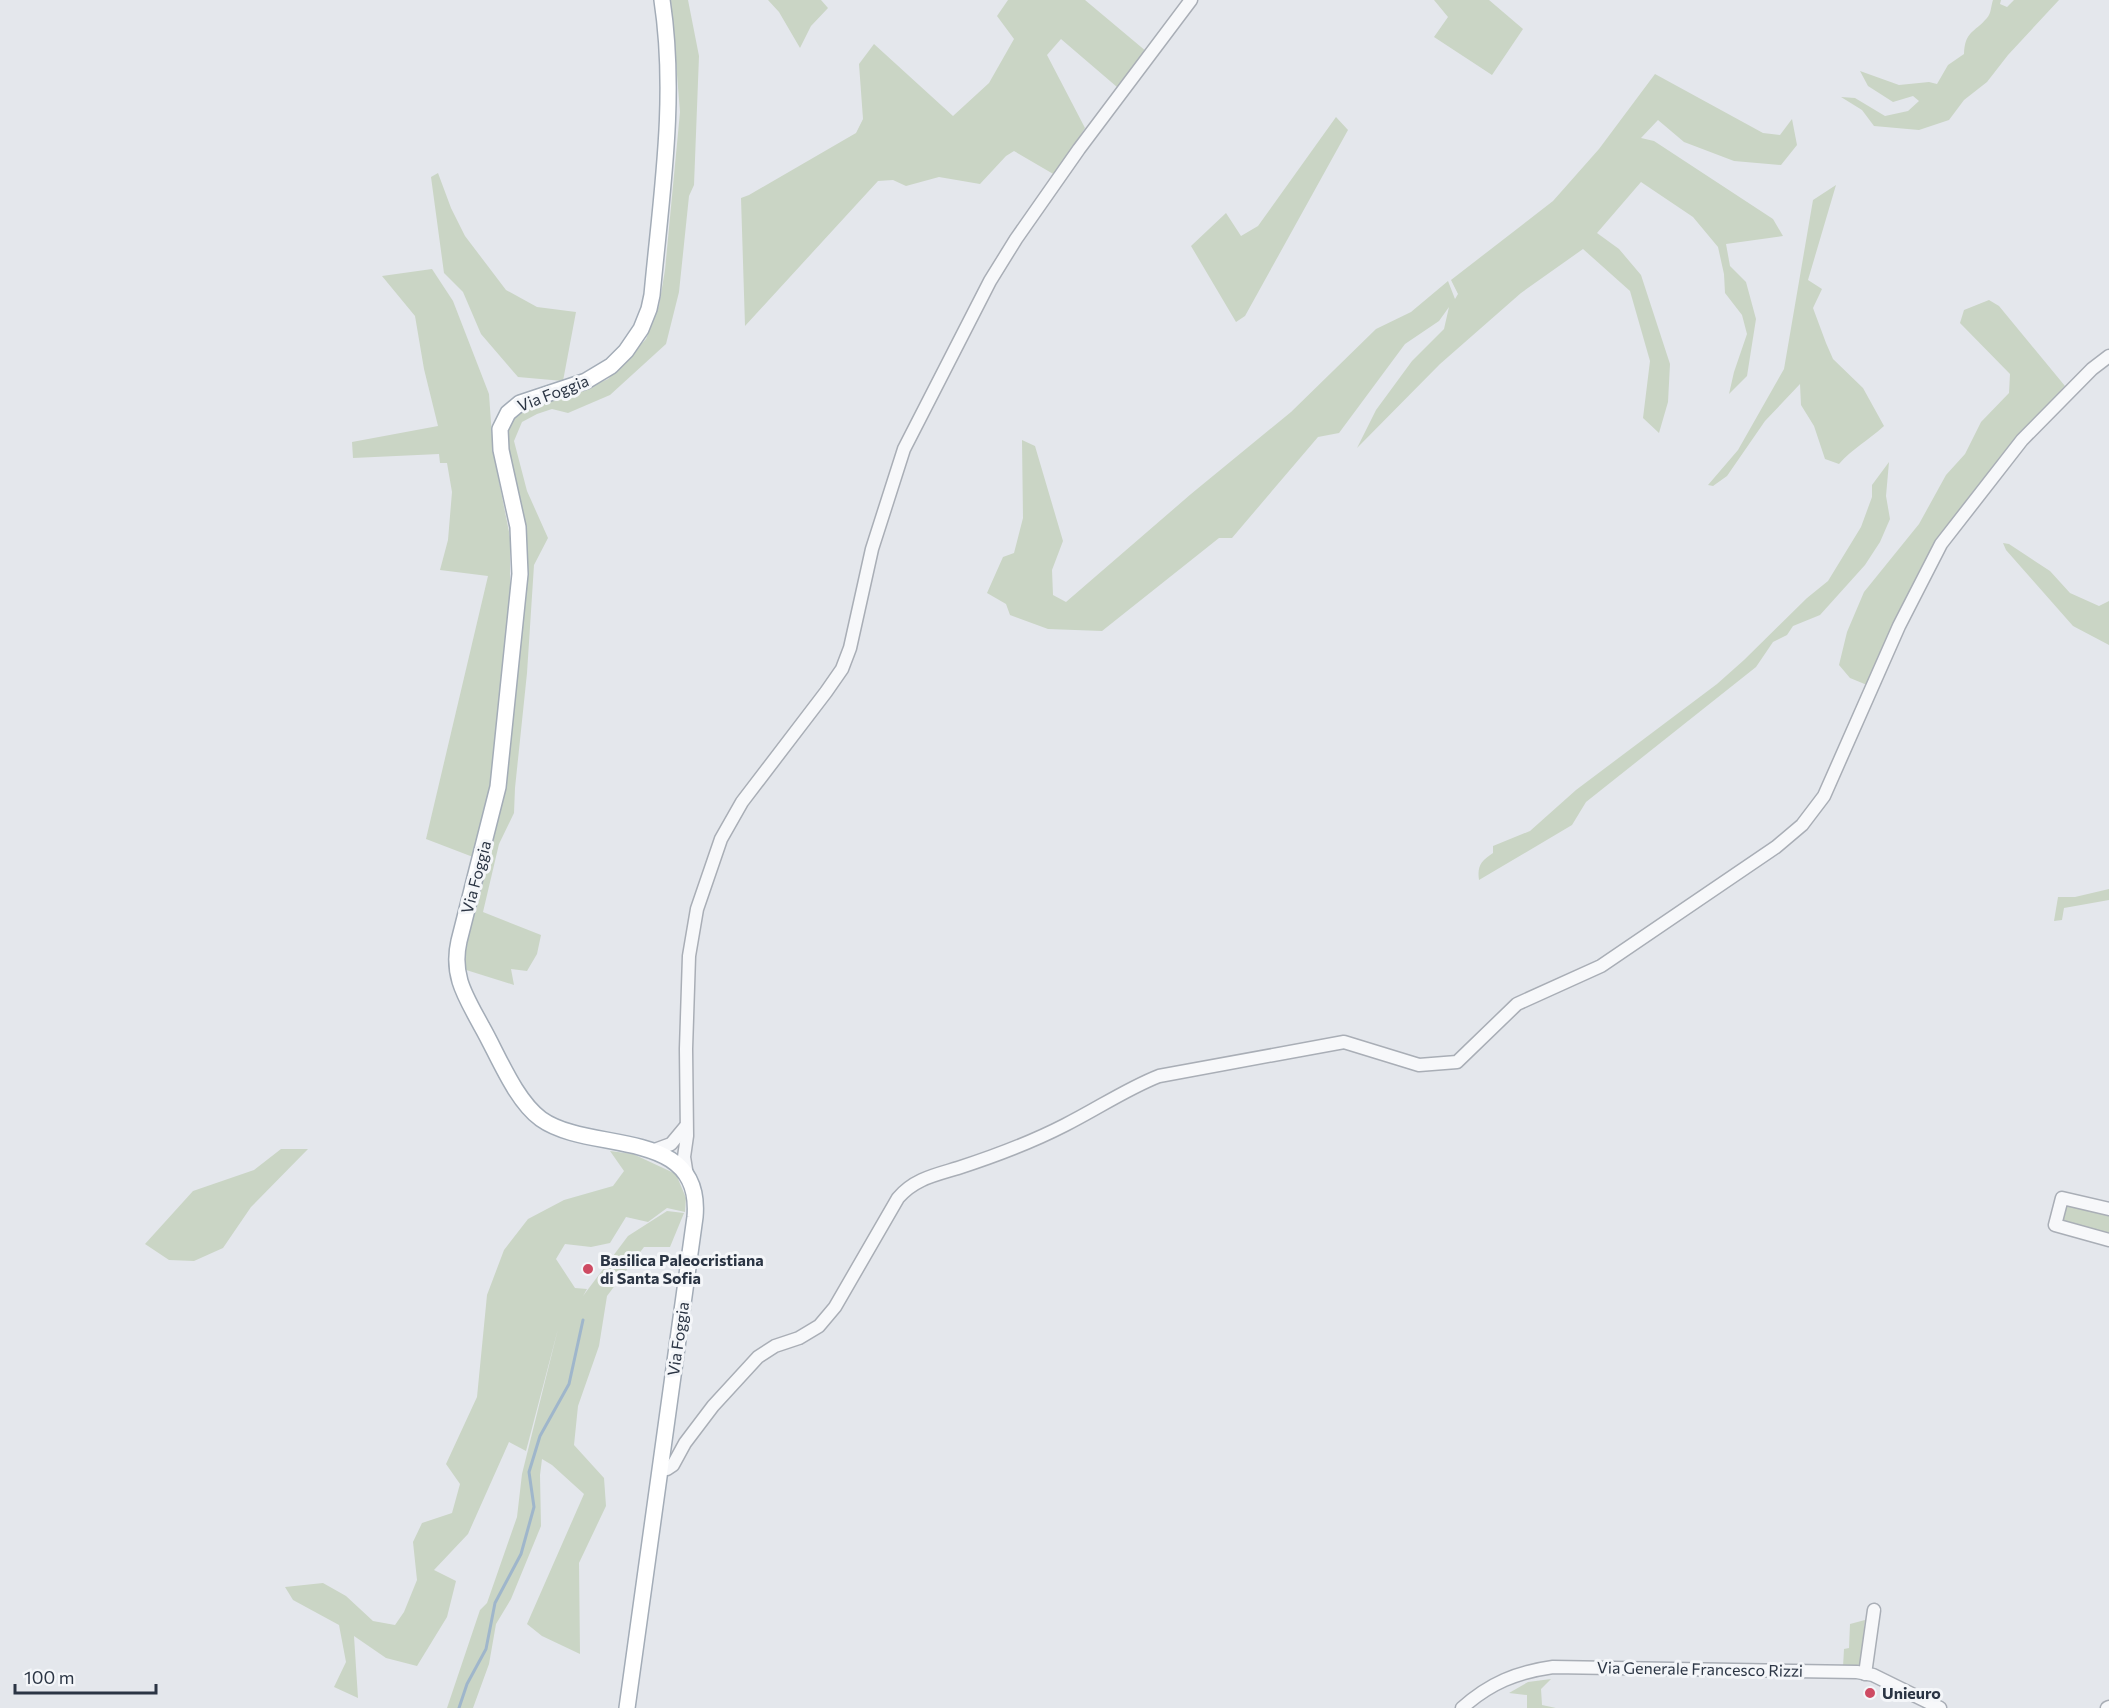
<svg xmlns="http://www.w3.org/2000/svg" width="2109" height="1708" font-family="Commissioner,sans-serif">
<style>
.green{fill:#cad5c5}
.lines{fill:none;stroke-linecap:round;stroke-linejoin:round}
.stream{stroke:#9fb6cb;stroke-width:3}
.minor-casing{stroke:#a9aeb6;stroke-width:15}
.major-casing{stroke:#a3acb7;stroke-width:18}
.minor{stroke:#f7f8fa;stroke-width:12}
.major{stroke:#fff;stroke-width:15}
.poi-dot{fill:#ce4b63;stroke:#f4f6f9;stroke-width:2}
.labels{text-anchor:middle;stroke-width:6;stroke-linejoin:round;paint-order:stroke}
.street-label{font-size:16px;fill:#2b3544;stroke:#f4f6f9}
.poi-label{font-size:16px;font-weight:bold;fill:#2b3544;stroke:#f4f6f9;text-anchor:start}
</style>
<rect width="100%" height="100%" fill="#e4e7ec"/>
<g class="green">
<polygon points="671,0 688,0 699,56 694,185 689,196 679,292 666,344 610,395 568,413 552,409 537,414 522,422 514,441 527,491 548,538 534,565 527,673 515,788 514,813 499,844 483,912 541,935 537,954 527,971 511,969 514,985 463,969 466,935 507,780 523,613 527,553 507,444 509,427 518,413 595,385 608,379 646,339 659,306 665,270 680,112"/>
<polygon points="768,0 821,0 828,8 811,26 800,48 779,12"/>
<polygon points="1008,0 1085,0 1147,52 1117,87 1061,39 1047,55 1085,128 1055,175 1014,151 1006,156 980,184 939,177 906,186 893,180 878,181 745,326 741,198 749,195 856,133 863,119 859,64 874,44 953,116 989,83 1014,39 997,16"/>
<polygon points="1434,0 1489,0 1523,29 1492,75 1434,37 1448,17"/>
<path d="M1993 0H2001L2000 4 2007 7 2014 0H2059L2008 55 1987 82 1964 100 1949 120 1919 130 1874 126 1862 110 1841 97 1855 98 1885 116 1908 111 1919 101 1913 96 1893 102 1868 86 1860 71 1899 85 1929 82 1937 84 1948 65 1964 54C1965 31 1974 33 1987 18 1991 14 1991 6 1993 0Z"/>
<polygon points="1655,74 1763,133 1780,135 1792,119 1797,145 1781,165 1734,161 1684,142 1658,120 1641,138 1654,141 1773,219 1783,236 1726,244 1730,266 1746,282 1756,319 1747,376 1729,394 1734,372 1747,334 1742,315 1725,293 1724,274 1718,247 1693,217 1641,182 1597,233 1619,249 1641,275 1670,364 1668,402 1659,433 1643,418 1650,361 1630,291 1583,249 1521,293 1440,364 1357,448 1376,410 1412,361 1444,329 1449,307 1439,321 1405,344 1339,433 1318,437 1232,538 1219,538 1102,631 1048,629 1010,615 1006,604 987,593 1003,557 1014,553 1023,518 1022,440 1035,446 1063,541 1052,570 1053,595 1066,602 1191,494 1291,412 1376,329 1411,312 1448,281 1455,299 1458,294 1451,280 1553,201 1599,149"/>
<polygon points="1336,117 1348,130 1245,316 1236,322 1191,246 1226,213 1241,236 1258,226"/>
<polygon points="438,173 451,208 465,236 506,290 537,307 576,312 563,381 518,377 481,334 463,292 444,273 431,177"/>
<path d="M1836 185 1808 280 1822 289 1813 308 1826 343 1833 359 1863 388 1884 426C1869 440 1853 448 1839 464L1825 459 1814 426 1801 405 1800 384 1765 421 1727 476 1713 486 1708 485 1738 450 1784 369 1813 200Z"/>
<polygon points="432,269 453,301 489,394 493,451 510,537 510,598 493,784 473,857 426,839 488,576 440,570 448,540 452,492 447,463 440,463 439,454 353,458 352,442 438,426 424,369 415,316 382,276"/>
<polygon points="1989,300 1999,306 2065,386 2010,445 1920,569 1867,685 1850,678 1839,665 1847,632 1864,592 1919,524 1946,475 1965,454 1981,422 2009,393 2010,374 1960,323 1964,310"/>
<path d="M1889 462 1886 496 1890 519 1880 542 1865 565 1820 615 1793 626 1787 635 1773 642 1756 667 1586 802 1572 825 1479 880C1477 866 1481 861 1493 853V846L1530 831 1576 790 1717 684 1744 660 1807 598 1828 581 1861 527 1872 497V485Z"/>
<polygon points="2003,543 2009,544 2050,571 2070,593 2099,606 2109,601 2109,645 2073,626 2006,550"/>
<polygon points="2109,889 2109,900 2064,908 2062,920 2054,921 2058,897 2075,897"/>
<polygon points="281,1149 308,1149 251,1207 223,1248 194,1261 169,1260 145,1244 193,1191 254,1170"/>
<polygon points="610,1151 633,1154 676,1174 686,1198 685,1212 667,1208 648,1222 626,1217 610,1243 591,1247 565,1244 556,1259 575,1288 587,1289 583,1296 628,1236 667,1211 684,1213 670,1247 644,1247 607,1296 599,1346 578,1406 574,1445 604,1478 606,1506 579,1563 580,1654 542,1636 527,1624 584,1494 552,1465 542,1459 540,1475 541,1526 511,1599 496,1624 489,1664 473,1708 447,1708 480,1610 487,1603 517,1517 522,1474 558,1329 526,1451 509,1442 468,1534 434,1570 456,1581 447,1617 417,1666 386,1658 354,1636 358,1698 334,1687 346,1662 339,1625 293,1600 285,1587 323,1583 346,1596 373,1621 395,1625 404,1612 417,1580 413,1542 422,1523 452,1513 460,1484 446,1464 477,1397 487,1295 504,1250 528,1219 564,1200 613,1186 624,1171"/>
<polygon points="2063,1203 2109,1215 2109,1237 2058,1223"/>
<polygon points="1865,1620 1860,1667 1843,1667 1844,1649 1849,1648 1850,1624"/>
<polygon points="1551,1679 1541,1689 1542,1705 1556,1708 1527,1708 1527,1695 1509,1693 1528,1682"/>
</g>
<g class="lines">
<polyline class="stream" points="459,1708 467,1684 486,1649 495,1603 521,1554 534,1507 529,1472 540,1436 569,1384 583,1320"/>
<defs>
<g id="minor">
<polyline points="652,1151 671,1144 686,1126"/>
<polyline points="687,1176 684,1157 687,1136 686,1049 689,956 697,909 721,839 742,802 826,692 842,669 850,648 872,549 904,449 990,281 1016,239 1079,149 1191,0"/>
<polyline points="2109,1209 2062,1198 2055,1225 2109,1240"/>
<path d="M660 1469H667L673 1465 685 1443 713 1406 758 1357 775 1346 799 1338 819 1326 835 1307 898 1198C914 1179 935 1175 958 1168 995 1156 1030 1143 1065 1125 1097 1109 1126 1089 1159 1076L1344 1042 1419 1065 1457 1062 1517 1004 1601 966 1776 847 1802 825 1824 796 1899 626 1941 544 2022 440 2092 369 2109 356"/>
<polyline points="1865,1674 1874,1610"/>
<path d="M1462 1708C1490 1683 1517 1672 1553 1667L1857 1672 1873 1675 1940 1708"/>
<polyline points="2107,1708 2109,1707"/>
</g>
<path id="major" d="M627 1708 695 1217C703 1126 590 1154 541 1119 515 1100 498 1055 482 1027 466 997 451 976 459 941L498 787 520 574 518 527 501 450 500 429 508 413 520 403 586 381 611 366 626 351 641 329 649 309 652 295C661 197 677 98 662 0"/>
</defs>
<use href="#minor" class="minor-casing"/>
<use href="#major" class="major-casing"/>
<use href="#minor" class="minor"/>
<use href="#major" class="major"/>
</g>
<g class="poi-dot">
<circle cx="588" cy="1269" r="6"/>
<circle cx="1870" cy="1693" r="6"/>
</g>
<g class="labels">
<g class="street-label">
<text transform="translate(553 393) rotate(-21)" y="6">Via Foggia</text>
<text transform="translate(476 877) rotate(-75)" y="6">Via Foggia</text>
<text transform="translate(678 1339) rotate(-82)" y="6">Via Foggia</text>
<text transform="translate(1700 1669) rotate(1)" y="6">Via Generale Francesco Rizzi</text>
</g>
<g class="poi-label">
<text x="600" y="1266">Basilica Paleocristiana<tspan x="600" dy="18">di Santa Sofia</tspan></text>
<text x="1882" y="1699">Unieuro</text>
</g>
</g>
<path d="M15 1684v9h141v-9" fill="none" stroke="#2b3544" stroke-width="3"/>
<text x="24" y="1684" font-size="18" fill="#2b3544" stroke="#f4f6f9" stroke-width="4.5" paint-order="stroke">100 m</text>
</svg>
